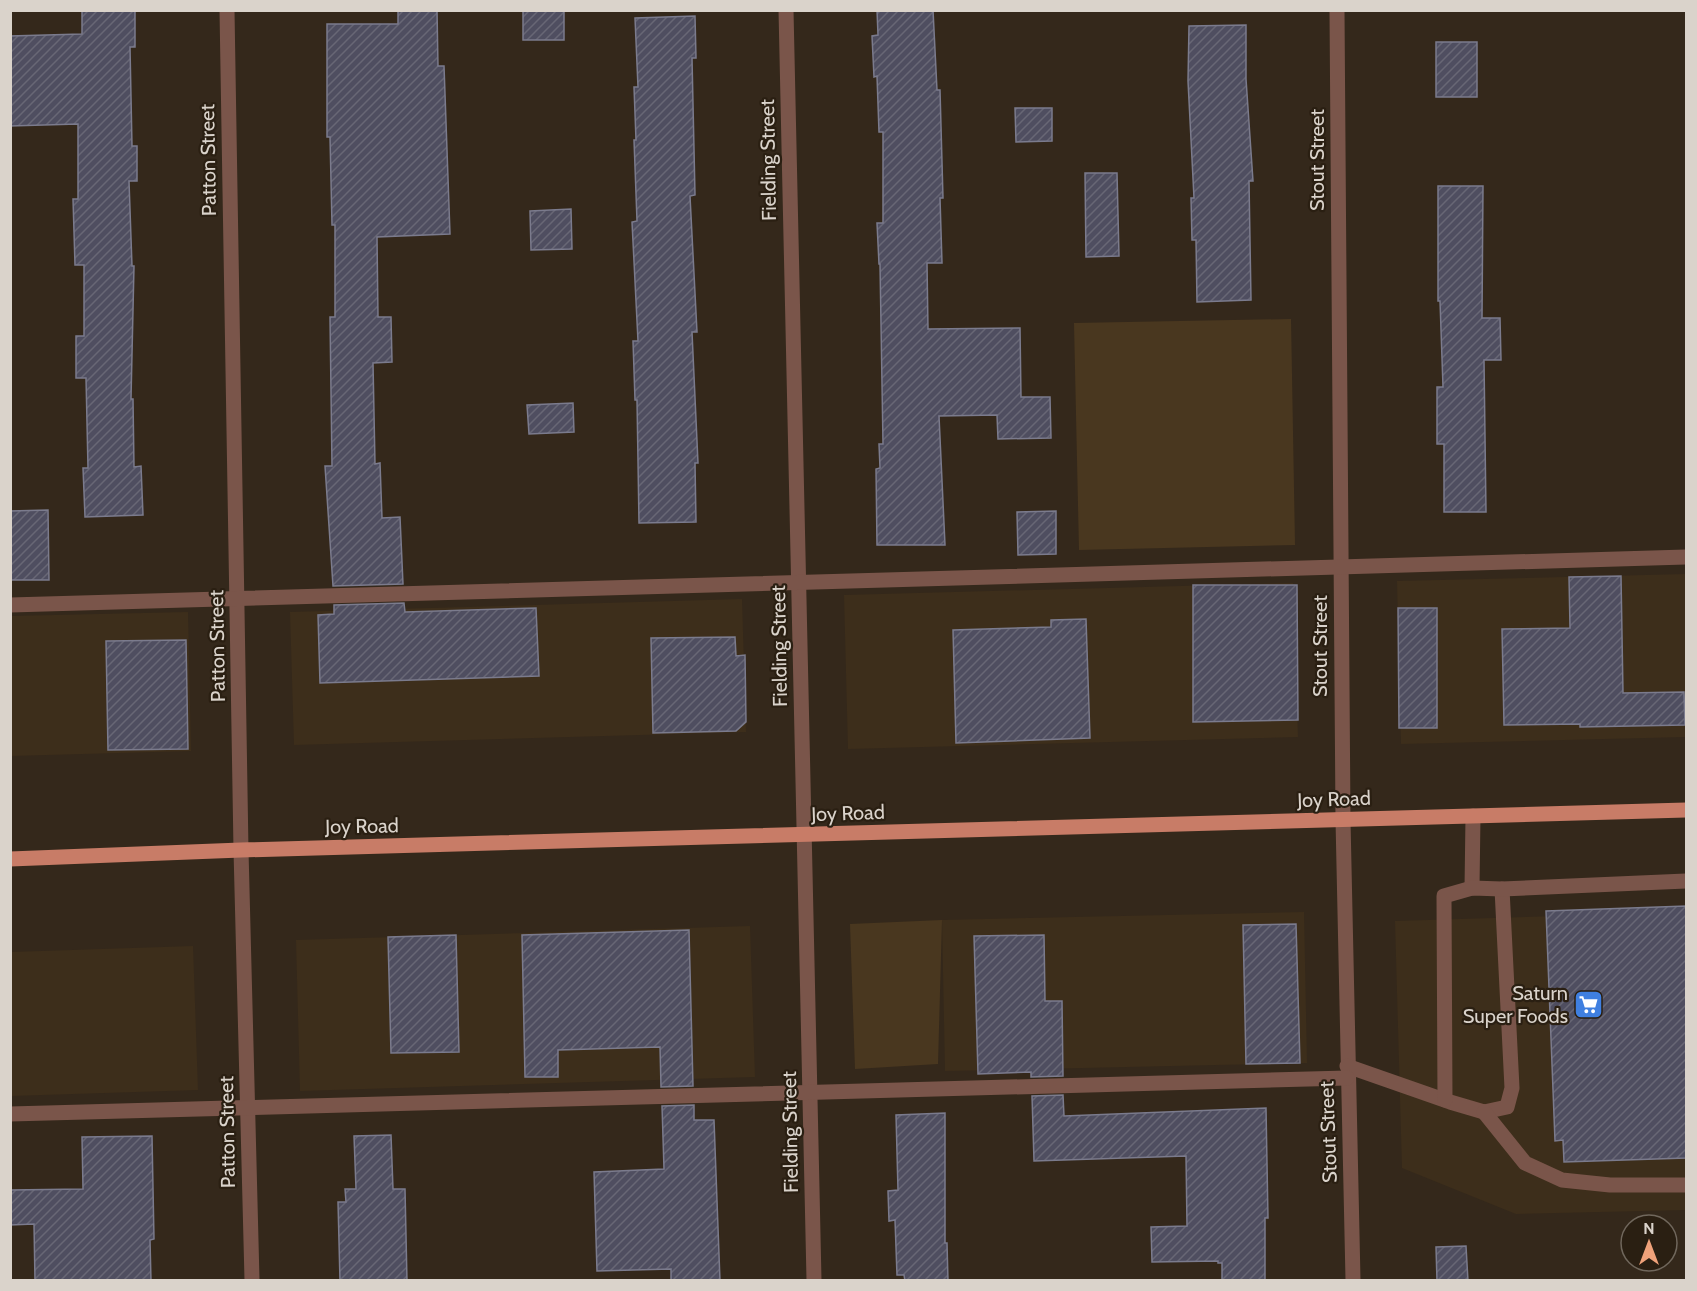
<svg xmlns="http://www.w3.org/2000/svg" width="1697" height="1291" font-family="Cabin,sans-serif">
<style>
.built{fill:#3d2e1b}
.green{fill:#49371f}
.building{fill:url(#building-hatch);stroke:#7b7b8d;stroke-width:1.5}
.lines{fill:none;stroke-linecap:round;stroke-linejoin:round}
.minor{stroke:#7a554a;stroke-width:15}
.major{stroke:#c87c67;stroke-width:15}
.labels{text-anchor:middle;stroke-width:4.5;stroke-linejoin:round;paint-order:stroke}
.street-label{font-size:20px;fill:#dad3cb;stroke:#2a1f12}
.poi-label{font-size:20px;fill:#dad3cb;stroke:#2a1f12;text-anchor:end}
</style>
<defs>
<pattern id="building-hatch" width="6" height="6" patternUnits="userSpaceOnUse" patternTransform="scale(1.5)"><rect width="6" height="6" fill="#4f4e60"/><path d="M-1 1l2-2M0 6l6-6M5 7l2-2" fill="none" stroke="#686775"/></pattern>
</defs>
<rect width="100%" height="100%" fill="#34281b"/>
<g class="built">
<polygon points="1686,574 1686,737 1401,744 1397,581"/>
<polygon points="1293,583 1298,737 848,749 844,595"/>
<polygon points="742,599 746,732 294,745 290,612"/>
<polygon points="188,612 191,751 11,756 10,616"/>
<polygon points="1304,912 1307,1063 945,1071 942,920"/>
<polygon points="1686,912 1686,1210 1516,1214 1402,1168 1395,921"/>
<polygon points="750,926 755,1077 300,1091 296,940"/>
<polygon points="193,946 198,1090 11,1096 11,952"/>
</g>
<g class="green">
<polygon points="1291,319 1295,545 1079,550 1074,323"/>
<polygon points="942,920 938,1064 855,1069 850,924"/>
</g>
<g class="building">
<polygon points="82,10 135,10 135,47 130,47 132,146 137,146 137,181 129,181 132,266 134,266 131,399 133,399 134,467 141,466 143,515 85,517 83,468 88,468 86,378 76,378 76,336 84,336 84,265 75,265 73,199 78,199 78,124 10,126 10,36 82,34"/>
<polygon points="398,10 437,10 438,66 444,66 450,234 377,237 378,317 391,317 392,362 373,363 375,464 380,463 382,518 400,517 403,584 333,586 325,466 332,466 330,317 335,317 335,225 332,225 330,137 327,137 327,24 398,24"/>
<rect x="523" y="10" width="41" height="30"/>
<polygon points="877,10 933,10 937,90 940,90 943,198 940,198 942,263 927,263 928,329 1020,328 1021,397 1050,397 1051,438 998,439 997,415 939,416 945,545 877,545 876,469 880,468 879,444 883,444 880,264 879,264 877,223 883,223 883,132 879,132 877,76 874,77 872,36 878,35"/>
<polygon points="695,16 696,58 692,58 695,195 690,196 697,332 692,332 698,463 695,463 696,522 639,523 637,400 635,400 633,341 638,341 632,222 637,221 634,140 636,140 634,87 638,87 635,18"/>
<polygon points="1246,25 1246,79 1253,181 1249,181 1251,300 1197,302 1196,240 1192,240 1191,198 1194,198 1188,81 1189,26"/>
<rect x="1436" y="42" width="41" height="55"/>
<polygon points="1015,108 1052,108 1052,141 1016,142"/>
<polygon points="1085,173 1117,173 1119,256 1086,257"/>
<polygon points="1438,186 1483,186 1482,318 1500,318 1501,360 1484,360 1486,512 1444,512 1444,444 1437,444 1437,387 1443,387 1440,301 1438,301"/>
<polygon points="571,209 572,249 531,250 530,211"/>
<polygon points="573,403 574,432 529,434 527,405"/>
<polygon points="48,510 49,580 10,580 10,511"/>
<polygon points="1056,511 1056,554 1018,555 1017,512"/>
<polygon points="1621,576 1623,693 1684,692 1685,725 1580,727 1580,724 1504,725 1502,629 1570,628 1569,577"/>
<polygon points="1193,585 1297,585 1298,720 1193,722"/>
<polygon points="404,603 405,612 536,608 539,676 320,683 318,615 334,614 334,605"/>
<polygon points="1398,608 1437,608 1437,728 1399,728"/>
<polygon points="1086,619 1090,738 956,743 953,630 1051,627 1051,620"/>
<polygon points="735,637 736,656 745,655 746,722 736,731 653,733 651,638"/>
<polygon points="186,640 188,749 108,750 106,641"/>
<polygon points="1686,906 1686,1158 1564,1162 1563,1140 1555,1141 1546,911"/>
<polygon points="1296,924 1300,1063 1246,1064 1243,925"/>
<polygon points="689,930 693,1086 661,1087 660,1047 558,1050 558,1077 525,1077 522,935"/>
<polygon points="456,935 459,1052 391,1053 388,937"/>
<polygon points="1044,935 1045,1001 1062,1001 1063,1076 1031,1077 1031,1072 978,1074 974,936"/>
<polygon points="1063,1095 1064,1116 1266,1108 1268,1218 1265,1218 1265,1281 1222,1281 1222,1263 1218,1263 1218,1261 1152,1262 1151,1227 1187,1226 1186,1156 1034,1161 1032,1096"/>
<polygon points="694,1105 694,1120 714,1120 720,1281 671,1281 671,1269 597,1271 594,1172 664,1169 662,1106"/>
<polygon points="945,1113 945,1243 947,1243 948,1281 905,1281 904,1275 897,1275 895,1220 889,1221 888,1191 898,1190 896,1115"/>
<polygon points="391,1135 393,1189 405,1189 407,1281 340,1281 338,1202 346,1202 345,1189 356,1189 354,1136"/>
<polygon points="152,1136 154,1239 150,1240 151,1281 35,1281 34,1224 10,1225 10,1190 83,1189 82,1137"/>
<polygon points="1466,1246 1468,1281 1437,1281 1436,1247"/>
</g>
<g class="lines">
<g class="minor">
<polyline points="227,10 241,850 252,1280"/>
<polyline points="786,10 814,1280"/>
<polyline points="1337,10 1343,820 1353,1280"/>
<polyline points="10,605 1686,557"/>
<polyline points="1472,888 1473,816"/>
<polyline points="1347,1066 1450,1102 1484,1112 1507,1107 1512,1088 1502,889"/>
<polyline points="1445,1100 1444,896 1472,888 1502,889 1686,881"/>
<polyline points="1484,1112 1525,1163 1562,1180 1610,1185 1686,1185"/>
<polyline points="10,1114 1347,1078"/>
</g>
<polyline class="major" points="10,859 241,850 1686,810"/>
</g>
<defs>
<symbol id="supermarket-square" viewBox="-11 -11 22 22"><rect x="-9" y="-9" width="18" height="18" rx="4" fill="#3f7fe0" stroke="#2a1f12"/><path d="M-6-5.5h2.5l.6 2H6L4.5 2H-2.5L-4.4-4H-6ZM-1.5 3.2a1.3 1.3 0 1 0 .1 0ZM3 3.2a1.3 1.3 0 1 0 .1 0Z" fill="#fff"/></symbol>
</defs>
<g fill-rule="evenodd">
<use href="#supermarket-square" x="1572" y="988" width="33" height="33"/>
</g>
<g class="labels">
<g class="street-label">
<text transform="translate(208 160) rotate(-91)" y="7">Patton Street</text>
<text transform="translate(768 160) rotate(-91)" y="7">Fielding Street</text>
<text transform="translate(1317 160) rotate(-90)" y="7">Stout Street</text>
<text transform="translate(217 646) rotate(-91)" y="7">Patton Street</text>
<text transform="translate(779 646) rotate(-91)" y="7">Fielding Street</text>
<text transform="translate(1320 646) rotate(-90)" y="7">Stout Street</text>
<text transform="translate(1334 799) rotate(-2)" y="7">Joy Road</text>
<text transform="translate(848 813) rotate(-2)" y="7">Joy Road</text>
<text transform="translate(362 826) rotate(-1)" y="7">Joy Road</text>
<text transform="translate(227 1132) rotate(-91)" y="7">Patton Street</text>
<text transform="translate(790 1132) rotate(-91)" y="7">Fielding Street</text>
<text transform="translate(1328 1132) rotate(-92)" y="7">Stout Street</text>
</g>
<g class="poi-label">
<text x="1568" y="1000">Saturn<tspan x="1568" dy="23">Super Foods</tspan></text>
</g>
</g>
<rect width="1697" height="1291" fill="none" stroke="#dad3cb" stroke-width="24"/>
<g transform="translate(1649 1243)"><circle r="28" fill="#2a1f12" stroke="#70675c" stroke-width="1.5"/>
<path d="M0-4.5L10 22L0 15L-10 22Z" fill="#f0a27a"/>
<text y="-9" font-size="16" font-weight="bold" text-anchor="middle" fill="#dad3cb">N</text>
</g>
</svg>
